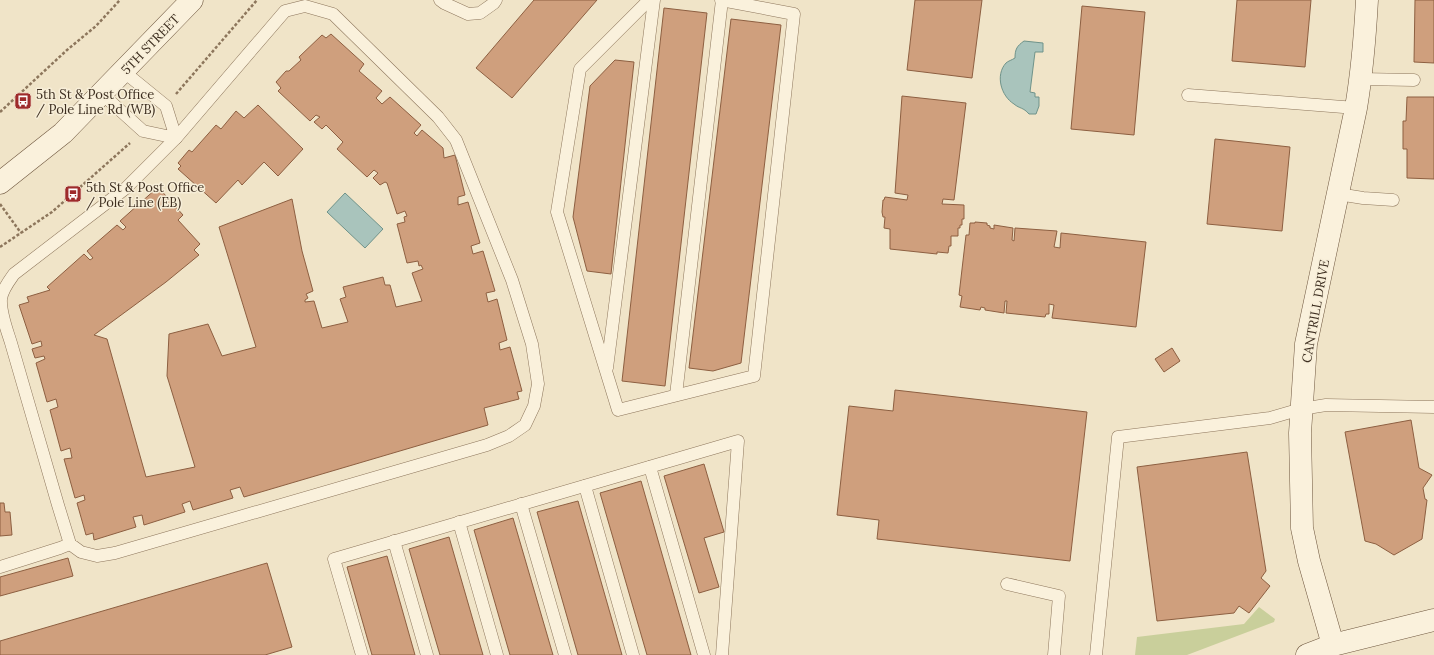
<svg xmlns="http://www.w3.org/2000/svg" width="1434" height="655" font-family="Lora,serif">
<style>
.green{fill:#c9cf9b}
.water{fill:#a9c4bc;stroke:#6f938a}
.building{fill:#cf9f7d;stroke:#8d5f41}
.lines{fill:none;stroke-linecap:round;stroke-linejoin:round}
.lane-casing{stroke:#8d765c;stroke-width:13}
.secondary-casing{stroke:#6f573f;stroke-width:23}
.path{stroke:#8d765c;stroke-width:2.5;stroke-dasharray:3 2;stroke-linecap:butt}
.lane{stroke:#faf1dc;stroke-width:12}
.secondary{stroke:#faf1dc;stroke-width:22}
.labels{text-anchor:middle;stroke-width:3;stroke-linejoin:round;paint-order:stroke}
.street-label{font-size:13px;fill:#3d2e20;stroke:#f7eed8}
.poi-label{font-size:13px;fill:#3d2e20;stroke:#f7eed8;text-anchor:start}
</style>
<rect width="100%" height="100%" fill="#f0e4c8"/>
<polygon class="green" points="1259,607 1275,619 1274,622 1187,655 1135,655 1137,637 1244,624"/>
<g class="water">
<path d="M1024 41 1043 43V52H1035L1030 92 1035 93V97H1039V106L1036 114H1029C1023 107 1020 109 1014 104 1001 96 995 75 1006 63 1008 61 1012 60 1015 58 1015 49 1017 46 1024 41Z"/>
<polygon points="345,193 383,229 365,248 327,212"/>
</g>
<g class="building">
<polygon points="534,0 597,0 512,98 476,68"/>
<polygon points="915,0 982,0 972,78 907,70"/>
<polygon points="1237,0 1311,0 1305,67 1232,61"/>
<polygon points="1415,0 1434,0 1434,63 1414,62"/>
<polygon points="1082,6 1145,12 1134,135 1071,129"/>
<polygon points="664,8 707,13 665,386 622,381"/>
<polygon points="731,19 781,25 741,363 713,371 689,368"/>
<polygon points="331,34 364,64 359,71 382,91 376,98 382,104 390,97 421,125 414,133 417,136 422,130 443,148 444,158 455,155 465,195 458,197 458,205 468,202 480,243 471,246 473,254 483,251 495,291 486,293 488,302 497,299 507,340 499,343 500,350 510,347 522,391 517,392 519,399 484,408 488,425 244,497 240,487 230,490 233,498 193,510 190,501 182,504 185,512 144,525 142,515 133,517 136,527 94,540 93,533 86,535 77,503 85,500 84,495 75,498 64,459 72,458 70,448 61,451 50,410 58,407 56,399 47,402 36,363 45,359 44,356 35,358 32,349 42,346 41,341 32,344 19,305 29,302 27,297 50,290 47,287 84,254 90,260 93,258 87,251 117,225 123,230 126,227 120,221 158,187 183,215 178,220 200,244 194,250 199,255 166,282 94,335 107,339 146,477 195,467 167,376 169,334 208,324 222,356 256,347 219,227 292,199 302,251 313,291 306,294 308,298 305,300 305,302 314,301 322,328 348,322 340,299 346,297 343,287 383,277 385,285 390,285 396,307 422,301 412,273 423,269 421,265 419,266 418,261 407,263 397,224 405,222 404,217 407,216 405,211 397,214 387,183 385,182 380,185 373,178 378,173 374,170 367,177 337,149 343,142 326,125 322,129 314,122 320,117 316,115 310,121 278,91 281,88 276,82 286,71 289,71 301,60 299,57 322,35 326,38"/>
<polygon points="615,60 634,62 611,274 587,271 573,217 590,86"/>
<polygon points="902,96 966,103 954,200 943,199 942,204 964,205 964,219 962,219 962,225 960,225 960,228 958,228 958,236 951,236 951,246 949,246 948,253 937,252 937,254 890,249 890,229 884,228 885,217 883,217 882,212 883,200 884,200 885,197 907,200 908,195 895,193"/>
<polygon points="1407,97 1434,97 1434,179 1407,178 1407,149 1403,149 1403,121 1406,121"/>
<polygon points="258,105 303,149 278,176 264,162 242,185 238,180 216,203 178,169 181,166 178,163 189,150 192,152 216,125 221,129 236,111 244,118"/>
<polygon points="1215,139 1290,147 1282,231 1207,224"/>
<polygon points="975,222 987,223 987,225 990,226 990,228 994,229 994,225 1013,228 1012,240 1014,241 1015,228 1057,231 1054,247 1060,248 1061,233 1146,242 1136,327 1052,318 1054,305 1049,304 1049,314 1046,314 1045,317 1006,313 1007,301 1005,301 1004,313 985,310 985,308 981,307 980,310 960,307 962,296 959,295 966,235 969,235 970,223 975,223"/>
<polygon points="1172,348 1180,361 1164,372 1155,359"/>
<polygon points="895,390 1087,412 1070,561 877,539 879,520 837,515 849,406 893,411"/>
<polygon points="1411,420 1419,468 1432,475 1423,488 1425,499 1427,500 1422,539 1394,555 1376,544 1365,541 1345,432"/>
<polygon points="1247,452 1266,571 1261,578 1270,586 1249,613 1239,606 1234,613 1157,621 1137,467"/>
<polygon points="704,464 724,532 704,538 719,587 699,593 664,476"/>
<polygon points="641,481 691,655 647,655 600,493"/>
<polygon points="578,501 622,655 578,655 537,512"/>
<polygon points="0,503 4,503 5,512 10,512 12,535 0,536"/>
<polygon points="513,518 553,655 510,655 474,530"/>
<polygon points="449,537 483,655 440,655 409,549"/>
<polygon points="387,556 415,655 372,655 347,567"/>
<polygon points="68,558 73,576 0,596 0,577"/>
<polygon points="267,563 292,647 265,655 0,655 0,641"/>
</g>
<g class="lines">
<defs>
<g id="lane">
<polyline points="440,0 444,3 468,14 480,13 494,3 496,0"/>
<polyline points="649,0 580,69 557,212 618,410 754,376 794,14 721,0"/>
<path d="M305 6 333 14 438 117 456 140 512 280 532 344 538 384 534 406 525 425 509 436 487 445 115 553 97 556 81 552 70 544 58 505 11 343C7 330 0 312 1 299 2 290 9 281 14 274L126 188 176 138 285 11Z"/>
<polyline points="1361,79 1414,80"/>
<polyline points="101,93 143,131 176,138 166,106 123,71"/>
<polyline points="1188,95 1356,108"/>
<polyline points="1338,194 1363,198 1393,200"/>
<polyline points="607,368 654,0"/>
<polyline points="676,395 722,0"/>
<polyline points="650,467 704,655"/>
<polyline points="585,486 633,655"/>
<polyline points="521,504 565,655"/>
<polyline points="459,522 497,655"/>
<polyline points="394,541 427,655"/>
<polyline points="0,567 60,548 70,544"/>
<polyline points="1007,584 1059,596 1054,655"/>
<polyline points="362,655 334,559 738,441 722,655"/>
<polyline points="1096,655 1118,437 1270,418 1301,409 1326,405 1434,407"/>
</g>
<g id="secondary">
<polyline points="0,183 63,133 192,0"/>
<path d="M1333 645 1309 561 1302 528 1300 433 1306 344 1356 108C1362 72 1365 37 1367 0"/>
<polyline points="1307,655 1333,645 1434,620"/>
</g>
</defs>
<use href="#lane" class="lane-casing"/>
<use href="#secondary" class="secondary-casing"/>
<g class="path">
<polyline points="176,94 257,0"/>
<polyline points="0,112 67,50 96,26 120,0"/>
<polyline points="0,204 21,233"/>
<polyline points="0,247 52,212 130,143"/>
</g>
<use href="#lane" class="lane"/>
<use href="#secondary" class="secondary"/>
</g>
<defs>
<symbol id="bus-square" viewBox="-11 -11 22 22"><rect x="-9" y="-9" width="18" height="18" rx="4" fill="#9e2a2b" stroke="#f7eed8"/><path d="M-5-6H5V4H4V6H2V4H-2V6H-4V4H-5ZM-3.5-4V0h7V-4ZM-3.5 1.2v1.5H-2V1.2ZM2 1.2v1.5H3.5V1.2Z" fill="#fff"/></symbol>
</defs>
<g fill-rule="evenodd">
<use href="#bus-square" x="13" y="91" width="20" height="20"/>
<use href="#bus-square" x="63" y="184" width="20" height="20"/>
</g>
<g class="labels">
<g class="street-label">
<text transform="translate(150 44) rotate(-46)" y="5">5TH STREET</text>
<text transform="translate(1315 311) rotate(-80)" y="5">CANTRILL DRIVE</text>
</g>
<g class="poi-label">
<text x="36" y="99">5th St &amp; Post Office<tspan x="36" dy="15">/ Pole Line Rd (WB)</tspan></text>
<text x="86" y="192">5th St &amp; Post Office<tspan x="86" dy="15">/ Pole Line (EB)</tspan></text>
</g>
</g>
</svg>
